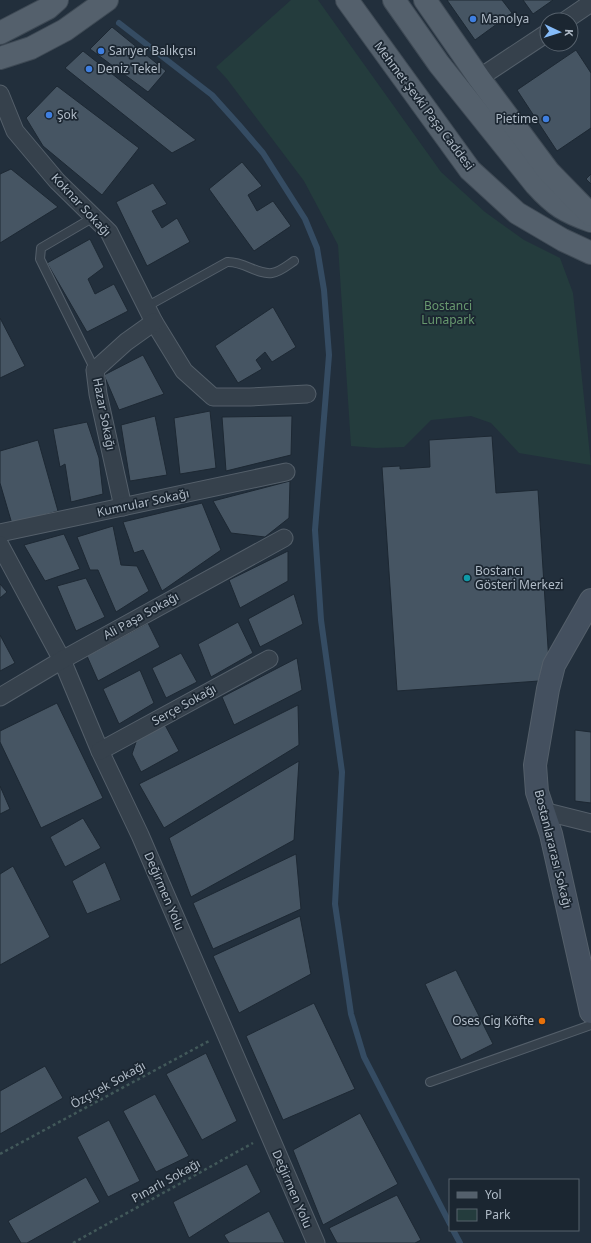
<svg xmlns="http://www.w3.org/2000/svg" width="591" height="1243" font-family="'Noto Sans',sans-serif">
<style>
.green{fill:#243c3d}
.lines{fill:none;stroke-linecap:round;stroke-linejoin:round}
.stream{stroke:#354c63;stroke-width:6}
.building{fill:#465563;stroke:#1d2833}
.lane-casing{stroke:#545f6a;stroke-width:10}
.street-casing{stroke:#545f6a;stroke-width:19}
.secondary-casing{stroke:#545f6a;stroke-width:24}
.primary-casing{stroke:#3f4a55;stroke-width:24}
.path{stroke:#42595a;stroke-width:2.5;stroke-dasharray:3 3;stroke-linecap:butt}
.lane{stroke:#36414c;stroke-width:8}
.street{stroke:#36414c;stroke-width:17}
.secondary{stroke:#44505f;stroke-width:22}
.primary{stroke:#54606c;stroke-width:22}
.shop-dot{fill:#3f7fe0;stroke:#1b2631;stroke-width:1.5}
.culture-dot{fill:#0f9aa8;stroke:#1b2631;stroke-width:1.5}
.food-dot{fill:#e8710a;stroke:#1b2631;stroke-width:1.5}
.labels{text-anchor:middle;stroke-width:3.5;stroke-linejoin:round;paint-order:stroke}
.poi-label{font-size:12px;fill:#b1bcc8;stroke:#1b2631;text-anchor:start}
.street-label{font-size:12px;fill:#b1bcc8;stroke:#1b2631}
.park-label{font-size:12px;fill:#68996f;stroke:#1b2631}
</style>
<rect width="100%" height="100%" fill="#222f3c"/>
<polygon class="green" points="291,0 318,0 441,172 485,212 524,240 560,258 573,293 591,465 519,453 491,423 471,416 431,420 404,447 376,448 351,446 338,245 304,181 227,79 216,67"/>
<g class="lines">
<g class="stream">
<polyline points="119,23 212,95 239,125 263,153 305,219 317,248 324,290 329,355 315,530 321,620 342,772 335,904 351,1014 364,1057 450,1224"/>
<polyline points="453,1230 460,1243"/>
</g>
</g>
<g class="building">
<polygon points="447,0 502,0 512,13 475,40"/>
<polygon points="523,0 553,0 533,14"/>
<polygon points="112,27 166,71 148,92 90,49"/>
<polygon points="576,50 591,73 591,128 557,151 517,90"/>
<polygon points="83,51 196,140 172,153 65,68"/>
<polygon points="57,86 139,148 102,195 43,146 26,118"/>
<polygon points="242,162 262,186 248,195 257,211 273,201 291,226 254,251 209,189"/>
<polygon points="11,169 58,207 0,243 0,174"/>
<polygon points="591,174 591,184 586,179"/>
<polygon points="153,183 167,204 152,211 162,228 177,218 190,242 147,266 116,202"/>
<polygon points="90,239 104,267 88,279 95,294 114,284 128,311 87,332 47,263"/>
<polygon points="273,307 296,347 272,362 265,352 256,360 262,369 238,383 215,346"/>
<polygon points="0,318 25,366 0,378"/>
<polygon points="143,355 164,394 119,410 104,375"/>
<polygon points="210,411 216,468 180,474 174,418"/>
<polygon points="155,416 167,475 130,481 121,425"/>
<polygon points="292,416 291,455 226,471 222,417"/>
<polygon points="87,422 99,458 103,494 71,502 65,464 60,467 53,429"/>
<polygon points="492,436 496,493 538,490 549,663 539,681 397,691 382,467 400,466 400,469 430,467 429,440"/>
<polygon points="38,440 58,511 12,524 0,483 0,451"/>
<polygon points="290,481 289,518 265,537 231,533 213,501"/>
<polygon points="202,503 221,550 162,591 143,550 134,553 123,522"/>
<polygon points="113,526 121,565 137,566 149,591 116,612 98,570 90,570 77,537"/>
<polygon points="64,534 80,569 45,581 24,545"/>
<polygon points="288,551 288,581 240,608 229,580"/>
<polygon points="86,578 105,617 76,631 57,586"/>
<polygon points="0,584 7,592 0,598"/>
<polygon points="294,594 303,624 260,647 248,619"/>
<polygon points="238,622 253,653 211,677 198,644"/>
<polygon points="148,623 160,647 98,681 87,656"/>
<polygon points="0,635 15,663 0,671"/>
<polygon points="181,653 197,682 166,698 152,668"/>
<polygon points="297,658 302,690 234,725 222,697"/>
<polygon points="140,670 154,703 119,724 103,689"/>
<polygon points="57,703 103,798 41,828 0,742 0,731"/>
<polygon points="298,705 299,745 164,828 139,784"/>
<polygon points="165,725 179,751 141,772 132,754 137,739"/>
<polygon points="575,730 591,732 591,803 575,801"/>
<polygon points="299,761 294,840 191,897 169,838"/>
<polygon points="0,786 10,809 0,814"/>
<polygon points="83,818 101,848 65,867 50,837"/>
<polygon points="296,854 301,909 213,949 193,903"/>
<polygon points="105,862 121,900 87,914 72,881"/>
<polygon points="13,866 50,937 0,965 0,874"/>
<polygon points="300,916 311,974 239,1013 213,956"/>
<polygon points="456,970 493,1044 461,1060 425,984"/>
<polygon points="314,1003 355,1089 283,1120 246,1036"/>
<polygon points="206,1053 237,1121 202,1140 166,1074"/>
<polygon points="45,1066 63,1098 0,1134 0,1091"/>
<polygon points="155,1094 189,1156 156,1172 123,1111"/>
<polygon points="360,1113 398,1184 323,1225 293,1150"/>
<polygon points="109,1120 140,1181 108,1197 77,1137"/>
<polygon points="247,1164 261,1192 189,1238 173,1202"/>
<polygon points="86,1177 100,1202 27,1243 21,1243 8,1221"/>
<polygon points="397,1195 421,1240 415,1243 337,1243 329,1228"/>
<polygon points="269,1211 285,1243 229,1243 224,1235"/>
</g>
<g class="lines">
<defs>
<g id="lane">
<polyline points="94,217 41,248 40,259 95,370"/>
<path d="M146 307 227 262C244 261 257 275 272 273 280 272 288 265 294 261"/>
<polyline points="430,1082 591,1025"/>
</g>
<g id="street">
<polyline points="566,20 591,3"/>
<polyline points="479,78 547,33"/>
<polyline points="0,94 15,131 57,181 109,232 154,322 184,371 213,397 250,397 307,394"/>
<polyline points="123,507 98,394 95,370 126,342 154,322"/>
<polyline points="0,533 286,472"/>
<polyline points="0,545 62,660 100,751 140,835 316,1243"/>
<polyline points="0,697 62,660 284,538"/>
<polyline points="100,751 269,659"/>
<polyline points="543,811 591,823"/>
</g>
<polyline id="secondary" points="591,600 554,665 548,689 535,765 537,792 551,834 591,1012"/>
<g id="primary">
<polyline points="347,0 470,170 517,213 563,240 591,253"/>
<path d="M394 0 439 64 536 185C554 205 565 212 591 221"/>
<polyline points="425,0 479,78 549,172 591,215"/>
<polyline points="0,33 48,8 57,0"/>
<polyline points="0,58 31,48 65,30 107,0"/>
</g>
</defs>
<use href="#lane" class="lane-casing"/>
<use href="#street" class="street-casing"/>
<use href="#secondary" class="secondary-casing"/>
<use href="#primary" class="primary-casing"/>
<g class="path">
<polyline points="0,1154 209,1041"/>
<polyline points="73,1243 253,1143"/>
</g>
<use href="#lane" class="lane"/>
<use href="#street" class="street"/>
<use href="#secondary" class="secondary"/>
<use href="#primary" class="primary"/>
</g>
<g class="shop-dot">
<circle cx="473" cy="19" r="4"/>
<circle cx="101" cy="51" r="4"/>
<circle cx="89" cy="69" r="4"/>
<circle cx="49" cy="115" r="4"/>
<circle cx="546" cy="119" r="4"/>
</g>
<circle class="culture-dot" cx="467" cy="578" r="4"/>
<circle class="food-dot" cx="542" cy="1021" r="4"/>
<g class="labels">
<g class="poi-label">
<text x="481" y="23">Manolya</text>
<text x="109" y="55">Sarıyer Balıkçısı</text>
<text x="97" y="73">Deniz Tekel</text>
<text x="57" y="119">Şok</text>
<text x="538" y="123" text-anchor="end">Pietime</text>
<text x="475" y="575">Bostancı<tspan x="475" dy="14">Gösteri Merkezi</tspan></text>
<text x="534" y="1025" text-anchor="end">Oses Cig Köfte</text>
</g>
<g class="street-label">
<text transform="translate(424 106) rotate(53)" y="4">Mehmet Şevki Paşa Caddesi</text>
<text transform="translate(81 205) rotate(47)" y="4">Koknar Sokağı</text>
<text transform="translate(104 414) rotate(79)" y="4">Hazar Sokağı</text>
<text transform="translate(143 503) rotate(-12)" y="4">Kumrular Sokağı</text>
<text transform="translate(141 616) rotate(-29)" y="4">Ali Paşa Sokağı</text>
<text transform="translate(184 705) rotate(-29)" y="4">Serçe Sokağı</text>
<text transform="translate(553 849) rotate(76)" y="4">Bostanlararası Sokağı</text>
<text transform="translate(164 891) rotate(67)" y="4">Değirmen Yolu</text>
<text transform="translate(108 1085) rotate(-29)" y="4">Özçiçek Sokağı</text>
<text transform="translate(166 1181) rotate(-29)" y="4">Pınarlı Sokağı</text>
<text transform="translate(292 1189) rotate(67)" y="4">Değirmen Yolu</text>
</g>
<g class="park-label">
<text x="448" y="310">Bostanci<tspan x="448" dy="14">Lunapark</tspan></text>
</g>
</g>
<rect x="449" y="1179" width="130" height="52" fill="#1b2631" stroke="#57626d"/>
<rect x="457" y="1192" width="20" height="6" fill="#54606c" stroke="#57626d"/>
<text x="485" y="1199" font-size="12" fill="#b1bcc8">Yol</text>
<rect x="457" y="1209" width="20" height="12" fill="#243c3d" stroke="#57626d"/>
<text x="485" y="1219" font-size="12" fill="#b1bcc8">Park</text>
<g transform="translate(559 32) rotate(94)"><circle r="19" fill="#1b2631" stroke="#57626d"/>
<path d="M0-3L7 15L0 10L-7 15Z" fill="#85bbf9"/>
<text y="-6" font-size="11" font-weight="bold" text-anchor="middle" fill="#b1bcc8">K</text>
</g>
</svg>
